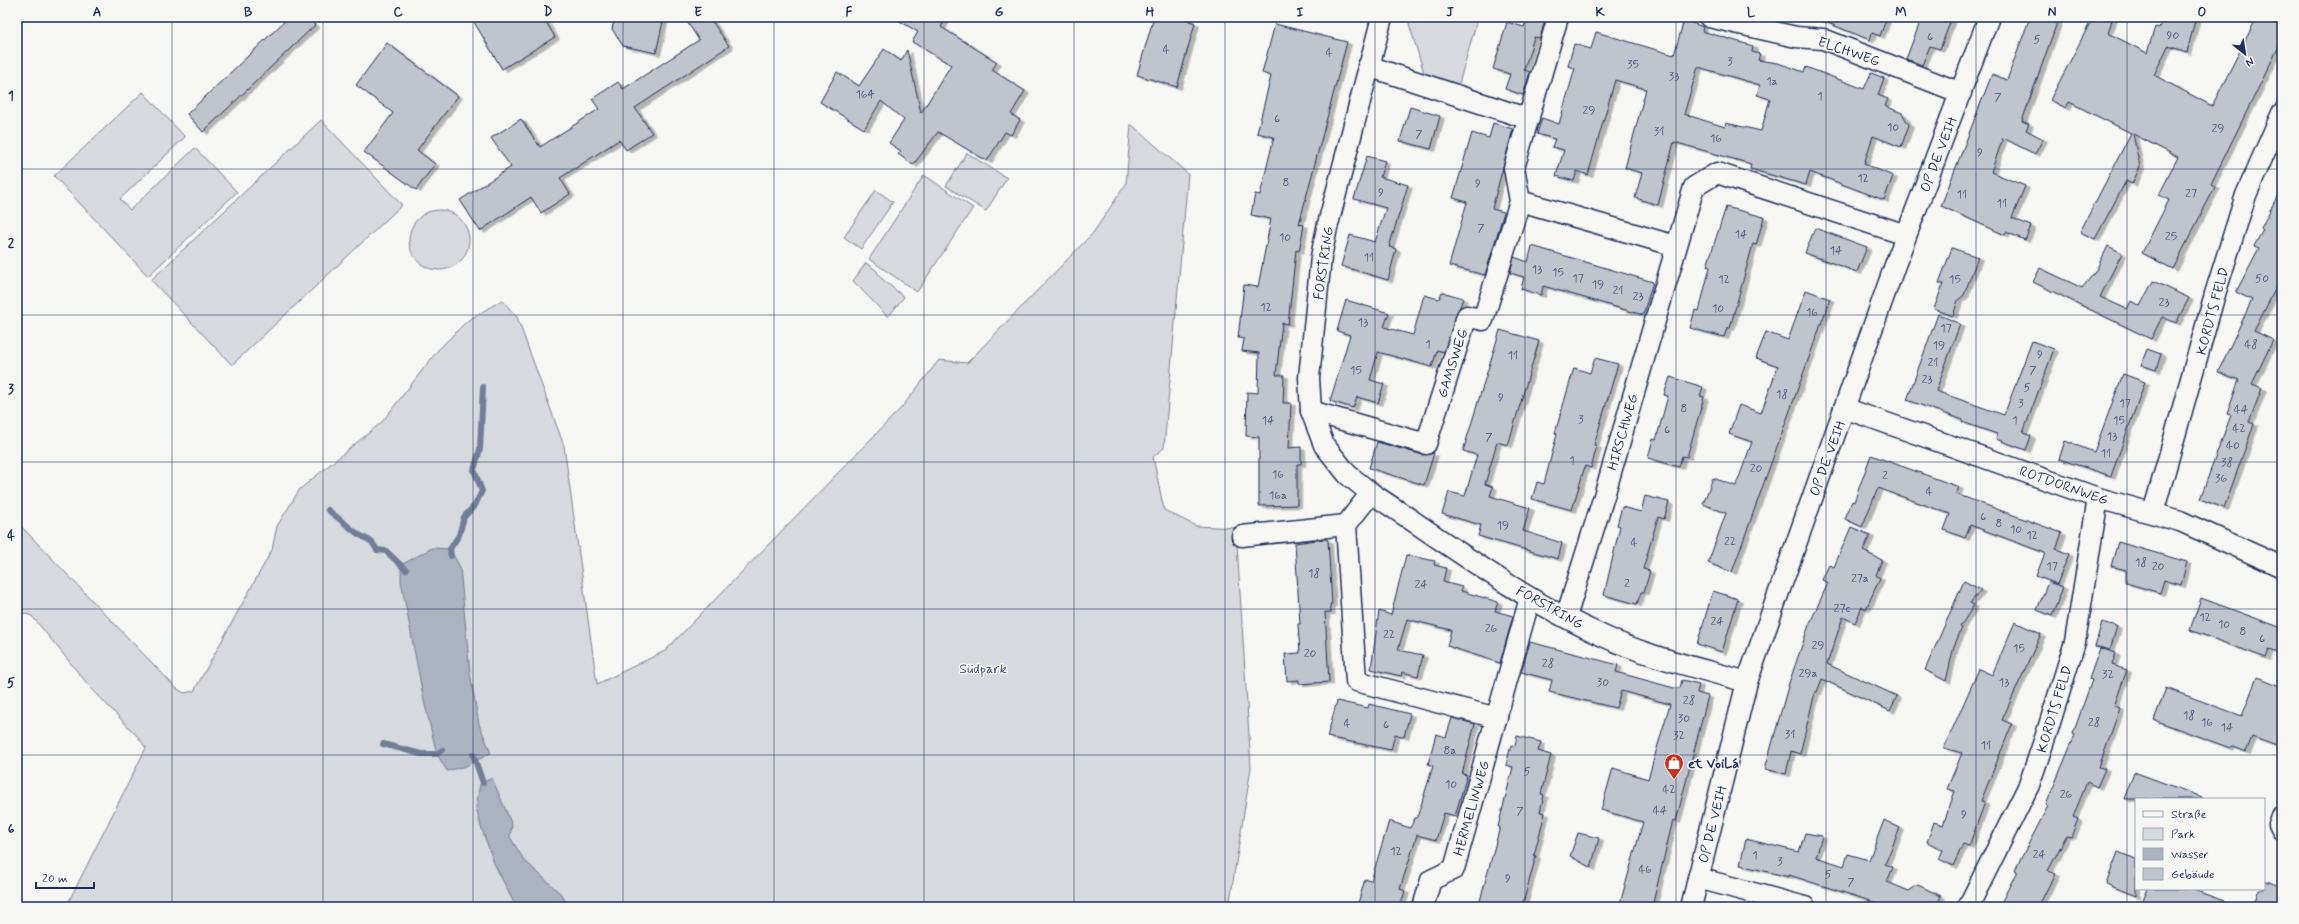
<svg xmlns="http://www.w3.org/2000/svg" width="2299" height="924" font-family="Mynerve,sans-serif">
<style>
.green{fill:#d6d9dd;stroke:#78849e}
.water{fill:#abb2c0;stroke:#717e99}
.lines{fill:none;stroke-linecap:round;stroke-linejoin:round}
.stream{stroke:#717e99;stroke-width:6}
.building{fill:#c0c4cd;stroke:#1b2f5e;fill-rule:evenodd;filter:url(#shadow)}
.minor-casing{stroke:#1b2f5e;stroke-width:23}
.minor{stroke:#f6f6f2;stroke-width:20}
.grid{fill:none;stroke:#1b2f5e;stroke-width:1;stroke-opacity:0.55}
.labels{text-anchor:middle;stroke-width:3;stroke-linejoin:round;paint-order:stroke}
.number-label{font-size:12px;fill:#44547a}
.street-label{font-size:14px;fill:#1b2f5e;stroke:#f6f6f2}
.park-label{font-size:14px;fill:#405177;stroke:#f6f6f2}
.poi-label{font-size:14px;font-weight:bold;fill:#1b2f5e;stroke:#f6f6f2;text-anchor:start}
.neatline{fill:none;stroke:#1b2f5e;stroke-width:1.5}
.grid-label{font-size:13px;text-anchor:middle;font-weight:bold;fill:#1b2f5e}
</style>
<defs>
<filter id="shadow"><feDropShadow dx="4.5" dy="2.5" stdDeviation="0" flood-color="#0004"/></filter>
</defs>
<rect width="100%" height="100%" fill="#f6f6f2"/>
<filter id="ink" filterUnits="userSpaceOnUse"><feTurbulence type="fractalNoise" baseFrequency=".025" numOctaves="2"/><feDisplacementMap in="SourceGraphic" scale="8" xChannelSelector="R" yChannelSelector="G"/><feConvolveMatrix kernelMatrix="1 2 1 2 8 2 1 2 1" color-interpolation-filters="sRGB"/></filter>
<g filter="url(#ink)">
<g class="green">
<polygon points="1411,17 1478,17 1458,87 1426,79 1409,24"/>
<polygon points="143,92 185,137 120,199 130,210 195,148 237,192 148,276 54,176"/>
<polygon points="321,120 402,205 232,365 151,280"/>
<polygon points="1131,124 1188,174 1164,448 1153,457 1164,510 1196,526 1236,528 1251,768 1229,907 66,907 146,748 138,737 90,687 32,616 17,611 17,522 176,688 184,693 194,691 272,550 277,526 300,489 382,422 438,350 467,321 502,300 517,317 564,446 597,684 665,651 902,407 939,360 967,363 1093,233 1126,184"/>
<polygon points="967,153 1007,178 986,211 946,186"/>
<polygon points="924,175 973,208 917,292 869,259"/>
<polygon points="876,190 893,202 861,249 844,237"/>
<circle cx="439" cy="240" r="30"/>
<polygon points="866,263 876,270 881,278 904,297 888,317 853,281"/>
</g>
<g class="water">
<polygon points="432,548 450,549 460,567 470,673 479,724 491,753 466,766 447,771 437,754 424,701 401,581 401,565"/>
<polygon points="492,778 512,825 510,837 524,860 560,893 570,907 516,907 494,863 481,827 476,807 480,784"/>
</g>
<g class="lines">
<g class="stream">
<polyline points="328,510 358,534 372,542 377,550 386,551 406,570"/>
<polyline points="451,556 450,549 459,535 464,517 475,505 482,491 474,470 480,449 483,387"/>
<polyline points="383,744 421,754 437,754 442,750"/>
<polyline points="473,754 483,783"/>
</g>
</g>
<g class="building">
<polygon points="289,17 307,17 315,25 203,132 187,114"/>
<polygon points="471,17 543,17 555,37 502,69"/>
<polygon points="615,17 664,17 656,53 623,46 612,29"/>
<polygon points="684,17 709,17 729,46 635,108 652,133 626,150 619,140 560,178 570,194 541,213 531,197 480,231 460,200 511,167 491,138 521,119 540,147 599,109 592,99 618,82 623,89 699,40"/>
<polygon points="893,17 947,17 941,27 997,62 992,70 1025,91 1011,114 1020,120 1011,135 1005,132 987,161 938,132 913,165 898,154 901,151 889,143 904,120 881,101 864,129 820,102 837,72 859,86 884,49 901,61 907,50 921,113 951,65 912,42 918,32"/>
<polygon points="1154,17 1189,17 1189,21 1195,23 1177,87 1137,75"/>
<polygon points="1527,17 1546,17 1540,38 1534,37 1529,54 1524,70 1530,72 1523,95 1505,89 1510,74 1493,69 1507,22 1524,27"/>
<polygon points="1813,17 1887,17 1880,36 1872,33 1870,40"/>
<polygon points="1922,17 1952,17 1940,49 1930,46 1922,65 1906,59"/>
<polygon points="2030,17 2059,17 2022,121 2029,124 2026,130 2043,139 2035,154 2003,138 1991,172 2025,186 2012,218 2031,226 2025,240 2006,232 2005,235 1941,206 1992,74 2007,80"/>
<polygon points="2093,17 2113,17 2108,33 2147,53 2155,27 2159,28 2163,17 2196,17 2187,52 2168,46 2154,75 2212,106 2257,17 2282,17 2282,40 2211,184 2215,187 2173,269 2142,253 2169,200 2159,195 2178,157 2133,134 2140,167 2132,184 2126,181 2095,239 2080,232 2131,133 2069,102 2066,108 2050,100"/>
<path d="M1684 20 1703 27 1702 31 1753 46 1752 52 1760 54 1758 60 1778 63 1804 72 1806 67 1864 89 1871 73 1884 78 1878 95 1888 99 1885 106 1902 113 1909 125 1901 147 1873 136 1864 164 1893 176 1884 200 1810 172 1806 185 1750 169 1751 164 1674 142 1658 205 1635 198 1642 173 1625 168 1646 89 1615 80 1588 175 1577 171 1574 181 1556 176 1564 150 1552 147 1555 139 1537 134 1542 118 1559 124 1575 68 1568 66 1574 44 1591 49 1596 32 1674 55ZM1698 67 1760 85 1757 95 1770 99 1761 131 1726 123 1725 127 1684 114Z"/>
<polygon points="1275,24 1347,42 1299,224 1304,225 1299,251 1296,250 1288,324 1282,323 1276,375 1284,375 1283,403 1291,403 1289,448 1301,447 1301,464 1297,464 1297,505 1259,506 1259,437 1246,436 1247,392 1258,393 1259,353 1242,351 1244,339 1238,338 1244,285 1258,287 1271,219 1251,215 1255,194 1260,195 1274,137 1257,133 1271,76 1262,73"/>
<polygon points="387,43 458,96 417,150 435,164 416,190 364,152 393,113 356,85"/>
<polygon points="1410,107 1440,116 1431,149 1400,141"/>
<polygon points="1493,123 1513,129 1492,209 1504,212 1485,275 1449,266 1467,202 1453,198 1472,133 1489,138"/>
<polygon points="1367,156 1385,161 1380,177 1408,185 1389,247 1396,249 1388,280 1341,266 1350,235 1375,242 1386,208 1354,199"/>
<polygon points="2282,187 2282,276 2254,331 2273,340 2252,384 2262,388 2249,422 2254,424 2224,508 2200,499 2231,415 2227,414 2239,380 2218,372 2252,300 2236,292 2259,248 2254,246 2263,230 2261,228"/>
<polygon points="1726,207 1764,217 1756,245 1753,244 1730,328 1727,328 1724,337 1690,328 1695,310 1699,311 1710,267 1707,266"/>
<polygon points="1815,228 1867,247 1857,272 1805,253"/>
<polygon points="1532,246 1653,282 1643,315 1543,286 1541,295 1521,289 1524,277 1510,273 1514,257 1528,262"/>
<polygon points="2108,246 2122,253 2100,297 2127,309 2131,301 2140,306 2153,281 2189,298 2176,323 2162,317 2151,339 2033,282 2040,268 2082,288 2095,272"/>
<polygon points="1952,248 1978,257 1964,295 1958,300 1953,316 1934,309 1943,284 1939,283"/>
<polygon points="1806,290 1830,299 1732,572 1708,563 1726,513 1703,504 1713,478 1736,486 1752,442 1729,434 1739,405 1761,413 1778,366 1756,358 1766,332 1788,340"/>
<polygon points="1442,292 1463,298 1444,352 1437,350 1432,367 1378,352 1370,380 1384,384 1378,403 1357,397 1353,408 1330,401 1350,335 1337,331 1346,300 1389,313 1384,327 1413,335 1424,295 1439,299"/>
<polygon points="1938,314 1960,324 1936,391 2004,415 2032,341 2054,349 2023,433 2031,436 2026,450 1996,439 1997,434 1962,422 1963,420 1907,400"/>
<polygon points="1500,330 1539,341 1508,445 1497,442 1485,484 1493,487 1490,496 1530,508 1523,531 1562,543 1558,559 1478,536 1481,525 1442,514 1449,492 1465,496 1477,455 1463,451"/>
<polygon points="2147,349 2161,354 2156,370 2141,365"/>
<polygon points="1595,358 1618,364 1594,445 1597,446 1591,468 1585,466 1572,510 1532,499 1537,482 1544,484 1557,434 1555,433 1574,368 1590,373"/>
<polygon points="2123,374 2145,382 2111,476 2059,459 2065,441 2094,452"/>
<polygon points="1670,377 1703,387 1700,396 1704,397 1687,457 1682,456 1679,467 1648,458 1653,439 1656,440 1668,396 1664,395"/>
<polygon points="1377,442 1423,455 1434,453 1424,485 1369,468"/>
<polygon points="1871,455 1959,487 1956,494 2062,533 2056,549 2069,554 2057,584 2036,576 2045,553 1970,525 1965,538 1944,530 1950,514 1878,488 1862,527 1845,519 1852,501 1854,502"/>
<polygon points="1645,496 1669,502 1664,519 1658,517 1643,569 1650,571 1644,592 1641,592 1637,604 1604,595 1620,526 1617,525 1622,507 1641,512"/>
<polygon points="1851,527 1870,535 1863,551 1882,560 1876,575 1880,578 1866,609 1862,607 1855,623 1843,617 1827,664 1897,696 1890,711 1822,679 1817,692 1815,692 1800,754 1791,751 1786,774 1765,769 1789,683 1809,625 1828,583 1822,580 1829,565 1834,567"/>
<polygon points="1324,539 1328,540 1332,604 1330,604 1331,612 1325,612 1329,682 1299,684 1299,680 1287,681 1285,654 1300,653 1298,624 1300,624 1295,543"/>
<polygon points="2118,542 2187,562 2181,585 2164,580 2160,593 2126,583 2126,570 2111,566"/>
<polygon points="1406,555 1435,561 1434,565 1446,568 1443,582 1462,587 1461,591 1498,602 1495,611 1513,616 1500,663 1447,646 1451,630 1407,619 1398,650 1423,655 1418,676 1402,672 1401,676 1371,669 1379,611 1391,615"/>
<polygon points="1964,581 1981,590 1970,603 1974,605 1960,627 1962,628 1954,646 1946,681 1925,670"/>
<polygon points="2048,582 2063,587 2052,616 2037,610"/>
<polygon points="1713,591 1738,599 1722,652 1697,644"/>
<polygon points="2201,598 2282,628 2282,654 2269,650 2266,658 2190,630"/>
<polygon points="2015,622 2041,634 2002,720 2012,724 1981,801 1985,802 1969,846 1963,844 1953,866 1939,859 1943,850 1927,842 1934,822 1943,825 1955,791 1947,789 1962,753 1944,748 1979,669 1992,675"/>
<polygon points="2102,622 2117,626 2110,650 2095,646"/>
<polygon points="1530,642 1618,665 1616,672 1674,688 1680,688 1682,680 1699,684 1697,693 1708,696 1676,821 1673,820 1652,907 1619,907 1643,822 1601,810 1613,768 1648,779 1670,704 1621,691 1616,708 1549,692 1552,680 1521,672"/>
<polygon points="2100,648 2116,653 2112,665 2127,670 2114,706 2120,708 2099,767 2105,769 2097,787 2087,782 2073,817 2078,819 2071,837 2066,836 2048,871 2055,874 2038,907 1999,907 2017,871 2015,870 2048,806 2046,805 2075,735 2073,734 2092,680 2089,679"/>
<polygon points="2257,677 2282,687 2282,748 2252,737 2246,752 2231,746 2230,748 2154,720 2166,688 2242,716"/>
<polygon points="1337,701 1368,708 1369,704 1410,714 1404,737 1395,734 1391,750 1327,737"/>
<polygon points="1452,718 1475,724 1462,774 1467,775 1455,816 1444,813 1436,840 1417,835 1400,889 1405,891 1400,907 1357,907 1365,879 1371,881 1389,821 1410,828 1415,818 1417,818 1433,766 1428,764 1436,734 1446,737"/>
<polygon points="1517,736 1541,742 1538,751 1551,755 1541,794 1544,795 1540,812 1545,813 1534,855 1536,856 1522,907 1502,907 1480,901 1500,827 1498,827 1513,767 1506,765 1511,745 1515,746"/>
<polygon points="2134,772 2202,797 2202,799 2124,799"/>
<polygon points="1884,820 1900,828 1885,864 1893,867 1887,882 1909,891 1918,885 1941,896 1936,907 1889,907 1789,875 1789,877 1740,865 1746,839 1799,852 1805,833 1822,836 1816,857 1844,866 1848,854 1869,860"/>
<polygon points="1578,833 1599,838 1591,868 1570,856"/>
<polygon points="2118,852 2136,859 2136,896 2106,884"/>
<polygon points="2264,880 2282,887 2282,907 2252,907 2258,889 2264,889"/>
<polygon points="2148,889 2191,889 2235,905 2235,907 2140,907"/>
</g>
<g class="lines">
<defs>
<g id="minor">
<path d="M1382 17 1327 228 1321 257 1309 378 1311 411 1324 445 1348 475 1371 493C1446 542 1520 599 1603 636 1648 657 1699 668 1747 682"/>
<polyline points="1709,17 1796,37 1823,39 1961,93"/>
<polyline points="1368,66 1529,119"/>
<polyline points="1520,201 1676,246"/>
<polyline points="1844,408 2098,498 2180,521 2282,567"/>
<polyline points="1311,411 1426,444 1467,316 1483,320 1520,201 1514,168 1558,17"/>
<polyline points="1371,493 1346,525 1356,681 1497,718"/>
<polyline points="2153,513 2215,294 2246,195 2282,113"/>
<polyline points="1242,536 1346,525"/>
<polyline points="1566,617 1604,496 1694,187 1717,173 1906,235"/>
<polyline points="2282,816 2279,824 2282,830"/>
<polyline points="1698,878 1805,907"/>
<polyline points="1423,907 1431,880 1454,869 1530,598"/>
<polyline points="1691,907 1747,682 1895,265 1989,17"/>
<polyline points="1968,907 2029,785 2047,732 2075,642 2098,498"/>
</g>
</defs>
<use href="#minor" class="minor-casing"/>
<use href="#minor" class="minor"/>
</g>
</g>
<path class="grid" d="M172 17V907M323 17V907M473 17V907M623 17V907M774 17V907M924 17V907M1074 17V907M1225 17V907M1375 17V907M1525 17V907M1676 17V907M1826 17V907M1976 17V907M2127 17V907M17 169H2282M17 315H2282M17 462H2282M17 609H2282M17 755H2282"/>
<defs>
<symbol id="shop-pin" viewBox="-11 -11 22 30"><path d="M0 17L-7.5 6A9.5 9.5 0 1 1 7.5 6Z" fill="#c8321e" stroke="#f6f6f2"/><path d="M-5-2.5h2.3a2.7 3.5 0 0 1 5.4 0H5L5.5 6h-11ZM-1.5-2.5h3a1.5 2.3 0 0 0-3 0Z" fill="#fff"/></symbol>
</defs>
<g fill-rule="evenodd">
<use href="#shop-pin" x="1663" y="752" width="22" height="30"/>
</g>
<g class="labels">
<g class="number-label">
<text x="2173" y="39">90</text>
<text x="1930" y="40">6</text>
<text x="2037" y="43">5</text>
<text x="1166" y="53">4</text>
<text x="1329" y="56">4</text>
<text x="1730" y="65">3</text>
<text x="1633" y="68">35</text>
<text x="1674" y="80">33</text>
<text x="1772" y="85">1a</text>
<text x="865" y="98">164</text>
<text x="1820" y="100">1</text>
<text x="1998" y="101">7</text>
<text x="1589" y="114">29</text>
<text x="1277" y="122">6</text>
<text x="1893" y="131">10</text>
<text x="2218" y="132">29</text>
<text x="1659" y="135">31</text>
<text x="1419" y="138">7</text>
<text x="1716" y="142">16</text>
<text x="1980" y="156">9</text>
<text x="1863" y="182">12</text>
<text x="1286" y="186">8</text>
<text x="1478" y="187">9</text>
<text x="1381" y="196">9</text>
<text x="2191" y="197">27</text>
<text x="1962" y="198">11</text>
<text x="2002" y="207">11</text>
<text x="1481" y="232">7</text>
<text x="1741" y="238">14</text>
<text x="2171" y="240">25</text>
<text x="1285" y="241">10</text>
<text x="1836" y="254">14</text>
<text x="1369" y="261">11</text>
<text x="1537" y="273">13</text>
<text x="1558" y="276">15</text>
<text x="1578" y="282">17</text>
<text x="2262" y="282">50</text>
<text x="1724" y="283">12</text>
<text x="1955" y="283">15</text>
<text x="1598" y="288">19</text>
<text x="1618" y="294">21</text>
<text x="1638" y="300">23</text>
<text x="2164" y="306">23</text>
<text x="1266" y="311">12</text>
<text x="1718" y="312">10</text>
<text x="1812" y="316">16</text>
<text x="1363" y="326">13</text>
<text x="1946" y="332">17</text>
<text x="1428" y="348">1</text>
<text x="2251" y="348">48</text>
<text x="1939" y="349">19</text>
<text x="2040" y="358">9</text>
<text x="1513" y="359">11</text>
<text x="1933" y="366">21</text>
<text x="1356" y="374">15</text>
<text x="2033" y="374">7</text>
<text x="1927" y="383">23</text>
<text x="2027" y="391">5</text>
<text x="1782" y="398">18</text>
<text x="1501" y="401">9</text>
<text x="2021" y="407">3</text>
<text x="2125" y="407">17</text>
<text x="1684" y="412">8</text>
<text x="2241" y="413">44</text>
<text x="1581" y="423">3</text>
<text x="1268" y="424">14</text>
<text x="2015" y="424">1</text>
<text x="2119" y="424">15</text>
<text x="2239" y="432">42</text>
<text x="1667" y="433">6</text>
<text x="2112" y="440">13</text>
<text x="1489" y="441">7</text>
<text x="2233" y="449">40</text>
<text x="2106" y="457">11</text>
<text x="1572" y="464">1</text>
<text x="2227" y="466">38</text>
<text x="1756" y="472">20</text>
<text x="1278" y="478">16</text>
<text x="1885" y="479">2</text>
<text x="2221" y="482">36</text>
<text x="1929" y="495">4</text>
<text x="1278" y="499">16a</text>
<text x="1983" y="520">6</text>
<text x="1999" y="527">8</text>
<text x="1503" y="529">19</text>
<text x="2016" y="533">10</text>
<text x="2032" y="539">12</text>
<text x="1730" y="545">22</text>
<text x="1634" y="546">4</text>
<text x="2141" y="566">18</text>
<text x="2052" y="570">17</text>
<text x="2158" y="570">20</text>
<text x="1314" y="577">18</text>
<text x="1860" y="582">27a</text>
<text x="1627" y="587">2</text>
<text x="1421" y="588">24</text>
<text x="1842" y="612">27c</text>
<text x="2205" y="621">12</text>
<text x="1717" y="625">24</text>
<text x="2224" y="628">10</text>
<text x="1491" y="632">26</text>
<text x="2243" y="635">8</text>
<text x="1389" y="638">22</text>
<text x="2262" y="642">6</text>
<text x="1818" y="649">29</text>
<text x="2019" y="652">15</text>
<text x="1310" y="657">20</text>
<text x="1548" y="667">28</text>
<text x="1808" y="677">29a</text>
<text x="2108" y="678">32</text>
<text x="1603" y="686">30</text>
<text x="2004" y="686">13</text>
<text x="1689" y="704">28</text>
<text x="2189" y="719">18</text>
<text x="1684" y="722">30</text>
<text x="2094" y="726">28</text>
<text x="2207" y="726">16</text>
<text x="1347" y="727">4</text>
<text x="1386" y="728">6</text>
<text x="2227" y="731">14</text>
<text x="1790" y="738">31</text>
<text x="1679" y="739">32</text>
<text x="1986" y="749">11</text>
<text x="1450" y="754">8a</text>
<text x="1527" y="775">5</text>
<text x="1451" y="788">10</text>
<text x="1669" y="793">42</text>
<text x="2066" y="798">26</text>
<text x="1660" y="814">44</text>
<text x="1520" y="815">7</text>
<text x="1964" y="818">9</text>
<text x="1396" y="855">12</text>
<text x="2039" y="858">24</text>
<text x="1755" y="859">1</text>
<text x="1780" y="865">3</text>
<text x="1645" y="873">46</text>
<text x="1828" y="878">5</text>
<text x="1508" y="882">9</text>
<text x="1851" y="886">7</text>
</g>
<g class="street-label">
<text transform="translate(1849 51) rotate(19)" y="5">ELCHWEG</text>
<text transform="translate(1938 154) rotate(-69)" y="5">OP DE VEIH</text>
<text transform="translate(1323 263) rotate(-82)" y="5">FORSTRING</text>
<text transform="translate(2212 311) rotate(-75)" y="5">KORDTS FELD</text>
<text transform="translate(1452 363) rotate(-72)" y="5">GAMSWEG</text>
<text transform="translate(1622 432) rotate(-74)" y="5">HIRSCHWEG</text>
<text transform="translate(1827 458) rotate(-70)" y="5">OP DE VEIH</text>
<text transform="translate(2064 485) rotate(19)" y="5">ROTDORNWEG</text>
<text transform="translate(1550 607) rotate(29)" y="5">FORSTRING</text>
<text transform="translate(2054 709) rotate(-73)" y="5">KORDTS FELD</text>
<text transform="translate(1471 808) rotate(-74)" y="5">HERMELINWEG</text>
<text transform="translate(1712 824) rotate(-76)" y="5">OP DE VEIH</text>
</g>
<g class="park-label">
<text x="983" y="673">Südpark</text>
</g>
<g class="poi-label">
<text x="1688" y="768">et VoiLá</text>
</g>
</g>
<rect width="2299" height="924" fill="none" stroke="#f6f6f2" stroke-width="44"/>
<rect x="2135" y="798" width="130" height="92" fill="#f6f6f2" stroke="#9ea6b7"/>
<rect x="2143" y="811" width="20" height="6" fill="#f6f6f2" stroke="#9ea6b7"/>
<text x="2171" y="818" font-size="12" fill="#1b2f5e">Straße</text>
<rect x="2143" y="828" width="20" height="12" fill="#d6d9dd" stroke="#9ea6b7"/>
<text x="2171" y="838" font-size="12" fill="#1b2f5e">Park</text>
<rect x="2143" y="848" width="20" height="12" fill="#abb2c0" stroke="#9ea6b7"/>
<text x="2171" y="858" font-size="12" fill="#1b2f5e">Wasser</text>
<rect x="2143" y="868" width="20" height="12" fill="#c0c4cd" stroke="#9ea6b7"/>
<text x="2171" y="878" font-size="12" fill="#1b2f5e">Gebäude</text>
<g transform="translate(2245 54) rotate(150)" stroke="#f6f6f2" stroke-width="3" paint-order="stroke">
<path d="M0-3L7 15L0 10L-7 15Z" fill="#1b2f5e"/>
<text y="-6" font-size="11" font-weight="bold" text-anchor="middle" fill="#1b2f5e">N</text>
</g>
<path d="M36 882v6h58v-6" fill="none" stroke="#1b2f5e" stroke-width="2"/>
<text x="42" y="882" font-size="12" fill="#1b2f5e" stroke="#f6f6f2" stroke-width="3" paint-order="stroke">20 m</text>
<rect x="22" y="22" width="2255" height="880" class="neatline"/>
<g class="grid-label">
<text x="97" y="16">A</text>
<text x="248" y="16">B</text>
<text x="398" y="16">C</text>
<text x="548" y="16">D</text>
<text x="698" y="16">E</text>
<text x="849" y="16">F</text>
<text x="999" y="16">G</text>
<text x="1150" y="16">H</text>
<text x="1300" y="16">I</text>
<text x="1450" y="16">J</text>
<text x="1600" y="16">K</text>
<text x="1751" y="16">L</text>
<text x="1901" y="16">M</text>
<text x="2052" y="16">N</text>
<text x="2202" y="16">O</text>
<text x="11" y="100">1</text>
<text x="11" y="247">2</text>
<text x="11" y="393">3</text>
<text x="11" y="540">4</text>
<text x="11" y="687">5</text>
<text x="11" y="833">6</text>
</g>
</svg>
